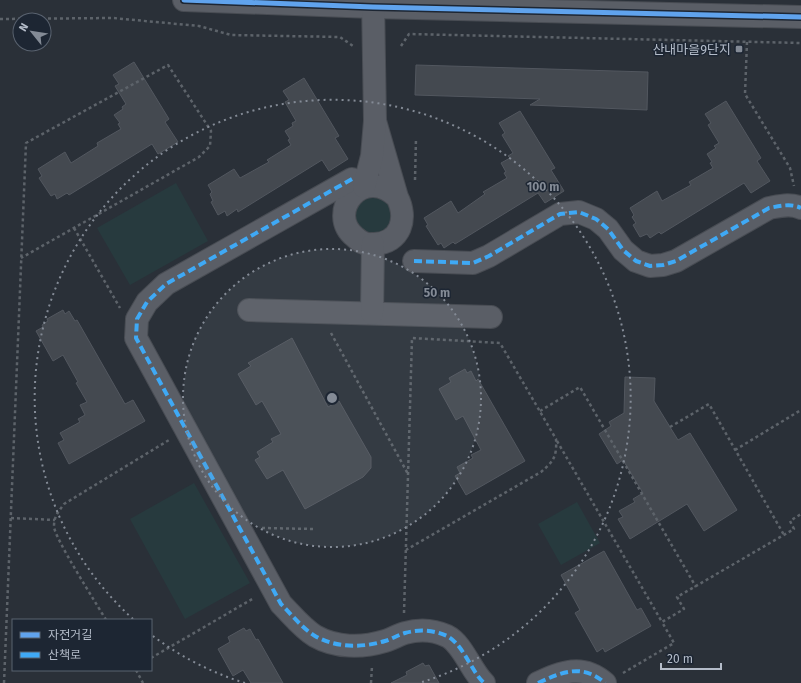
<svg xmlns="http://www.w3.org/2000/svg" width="801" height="683" font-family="'Fira Sans','Noto Sans KR',sans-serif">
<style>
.green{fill:#273a3e}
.building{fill:#444950;stroke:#52575f}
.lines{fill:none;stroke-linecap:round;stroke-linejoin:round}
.minor-casing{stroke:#484c53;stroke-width:24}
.path{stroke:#5d636a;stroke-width:2.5;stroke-dasharray:3 3;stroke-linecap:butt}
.minor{stroke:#5a5e66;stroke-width:22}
.quiet{stroke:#3fa9f5;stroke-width:4;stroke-dasharray:8 4;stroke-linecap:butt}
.cycleway-casing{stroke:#1d2633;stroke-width:8}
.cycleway{stroke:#60a3ed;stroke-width:5}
.ring{fill:none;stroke:#848b96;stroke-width:2;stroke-dasharray:2 4}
.poi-dot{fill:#848b96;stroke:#1d2633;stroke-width:1.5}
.labels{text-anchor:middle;stroke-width:3;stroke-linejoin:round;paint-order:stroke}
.poi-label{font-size:13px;fill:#b4bcc9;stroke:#1d2633;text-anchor:end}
.centre{fill:#848b96;stroke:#1d2633;stroke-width:2}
.ring-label{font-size:12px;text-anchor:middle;font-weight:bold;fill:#848b96;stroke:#1d2633;stroke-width:3;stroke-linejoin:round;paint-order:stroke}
</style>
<rect width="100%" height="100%" fill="#2a3038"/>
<g class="green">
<polygon points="176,183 208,241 130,285 97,228"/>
<polygon points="370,194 388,201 393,213 390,226 379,234 365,234 355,226 354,206"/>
<polygon points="194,483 250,583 185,619 130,519"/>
<polygon points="577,502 600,543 561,565 538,524"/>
</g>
<g class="building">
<polygon points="134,62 169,119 165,122 178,142 158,154 152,144 69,195 67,193 57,199 55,194 51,196 39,178 42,176 38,169 65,152 71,163 98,146 97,143 121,129 118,124 120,123 114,115 123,109 122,107 126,104 115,86 119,84 113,75"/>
<polygon points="416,65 648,72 647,110 530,105 540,99 415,95"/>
<polygon points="304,78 339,136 335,138 348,159 329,171 322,160 238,212 237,209 227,216 225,211 218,215 211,202 213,201 210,194 212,192 208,185 234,169 240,178 269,162 267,160 291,145 288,140 290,139 285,131 293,126 292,123 296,121 285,102 289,100 283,91"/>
<polygon points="726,101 761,158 757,161 770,181 751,193 744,183 661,234 659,232 650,238 647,234 640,237 633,225 636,223 632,217 634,215 630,208 657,191 662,201 691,185 689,182 713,168 710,163 712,162 707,154 716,148 714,146 719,143 708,125 711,123 705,114"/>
<polygon points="520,111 555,168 551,170 564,191 545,203 538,193 455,244 453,242 444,248 441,243 438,245 426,226 428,225 424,218 451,201 458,213 485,194 483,192 507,178 504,173 506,172 501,163 510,158 508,156 513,153 502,135 505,133 499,123"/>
<polygon points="63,310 65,314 69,311 75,321 77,320 125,404 133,400 145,421 69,464 58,443 64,440 60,433 80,422 78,419 85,415 80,405 87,402 76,383 78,382 63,355 53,361 36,331 43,327 42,325 48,321 47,319"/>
<polygon points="292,338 328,407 339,401 371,457 371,468 363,477 305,509 283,470 267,479 255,460 260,457 257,452 273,442 271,439 281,434 262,401 256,405 238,374 251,366 248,363"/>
<polygon points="465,369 467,373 471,371 476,381 478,379 525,461 466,495 455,476 460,473 457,467 473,458 471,455 481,450 463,416 456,420 439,389 451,382 449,378"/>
<polygon points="625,377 655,378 654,401 678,440 690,433 737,510 704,531 687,504 630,539 618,519 623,517 619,511 635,502 633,499 643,493 623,460 617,464 599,434 611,426 609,422 624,413"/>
<polygon points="604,551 637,610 641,608 651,626 605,652 603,648 597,652 575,613 580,610 561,575"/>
<polygon points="244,628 246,631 250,629 256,640 258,639 283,683 251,683 243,670 233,676 218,649 230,642 228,637"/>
<polygon points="423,663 425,666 429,665 439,683 391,683 407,675 406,672"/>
</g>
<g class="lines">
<defs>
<g id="minor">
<polyline points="184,0 373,7 801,17"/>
<path d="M375 121 397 197C408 218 401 243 374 244 367 245 360 242 355 237 325 213 363 164 397 197"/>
<path d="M352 179 166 284 147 302 137 319 136 338 281 604C292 615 302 628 315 636 336 648 362 648 385 641 392 639 398 635 405 633 419 629 434 630 447 636 463 644 471 671 484 683"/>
<polyline points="364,187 372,156 375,121 373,0"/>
<path d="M414 261 473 263 489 256 560 214 579 212 596 219 608 229 623 250 636 261 650 266 663 265 676 261 769 208C780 206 791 203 801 208"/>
<polyline points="249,310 491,317"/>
<polyline points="372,313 373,244"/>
<path d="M538 683C562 672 582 663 605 683"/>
</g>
</defs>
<use href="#minor" class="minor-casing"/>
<g class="path">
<polyline points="0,19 113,18 199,26 231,35 340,37 353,46"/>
<polyline points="747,42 745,94 790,168 794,186"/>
<polyline points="401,46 409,34 801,43"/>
<polyline points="415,180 416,138"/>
<polyline points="74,228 120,308"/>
<polyline points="331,333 408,474"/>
<polyline points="540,411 580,387 696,587"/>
<polyline points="670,427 709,404 784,535"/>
<polyline points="557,441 662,622"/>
<polyline points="735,450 801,410"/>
<polyline points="11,518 55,520"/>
<polyline points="262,528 314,529"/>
<path d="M404 613 412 338 500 343 556 439C557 456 554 461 541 472L406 550"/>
<path d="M106 620C98 606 53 536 54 526 54 516 59 511 64 504L169 440"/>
<polyline points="151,658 254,598"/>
<polyline points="136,670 143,683"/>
<polyline points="623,673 674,643 662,622 684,609 677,597 794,529 790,521 801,514"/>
<polyline points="4,683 26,143 168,65 211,131 210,146 199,157 21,258"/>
<polyline points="371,683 372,666"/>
</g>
<use href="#minor" class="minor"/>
<g class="quiet">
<path d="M352 179 166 284 147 302 137 319 136 338 281 604C292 615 302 628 315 636 336 648 362 648 385 641 392 639 398 635 405 633 419 629 434 630 447 636 463 644 471 671 484 683"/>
<path d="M414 261 473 263 489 256 560 214 579 212 596 219 608 229 623 250 636 261 650 266 663 265 676 261 769 208C780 206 791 203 801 208"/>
<path d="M538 683C562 672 582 663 605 683"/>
</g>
<defs>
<polyline id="cycleway" points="184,0 373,7 801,17"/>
</defs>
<use href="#cycleway" class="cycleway-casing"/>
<use href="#cycleway" class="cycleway"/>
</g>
<circle cx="332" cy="398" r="149" fill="#848b96" fill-opacity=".12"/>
<g class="ring">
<circle cx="332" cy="398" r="149"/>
<path d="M245 683A298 298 0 0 1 153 636M133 619A298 298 0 1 1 419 683"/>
</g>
<rect class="poi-dot" x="735" y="45" width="8" height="8" rx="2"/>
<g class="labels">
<g class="poi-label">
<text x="731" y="54">산내마을9단지</text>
</g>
</g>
<circle cx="332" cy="398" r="6" class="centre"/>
<g class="ring-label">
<text x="543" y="191">100 m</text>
<text x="437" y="297">50 m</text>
</g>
<rect x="12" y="619" width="140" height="52" fill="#1d2633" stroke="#59626f"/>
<rect x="20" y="632" width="20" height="6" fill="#60a3ed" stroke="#59626f"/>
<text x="48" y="639" font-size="12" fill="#b4bcc9">자전거길</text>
<rect x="20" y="652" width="20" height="6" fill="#3fa9f5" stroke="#59626f"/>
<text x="48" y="659" font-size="12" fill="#b4bcc9">산책로</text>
<g transform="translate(32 32) rotate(300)"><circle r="19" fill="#1d2633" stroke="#59626f"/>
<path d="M0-3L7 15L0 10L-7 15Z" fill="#848b96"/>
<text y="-6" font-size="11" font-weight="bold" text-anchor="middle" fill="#b4bcc9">N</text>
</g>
<path d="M661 663v6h60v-6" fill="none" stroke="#b4bcc9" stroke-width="2"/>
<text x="667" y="663" font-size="12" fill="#b4bcc9" stroke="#1d2633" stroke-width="3" paint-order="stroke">20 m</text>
</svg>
